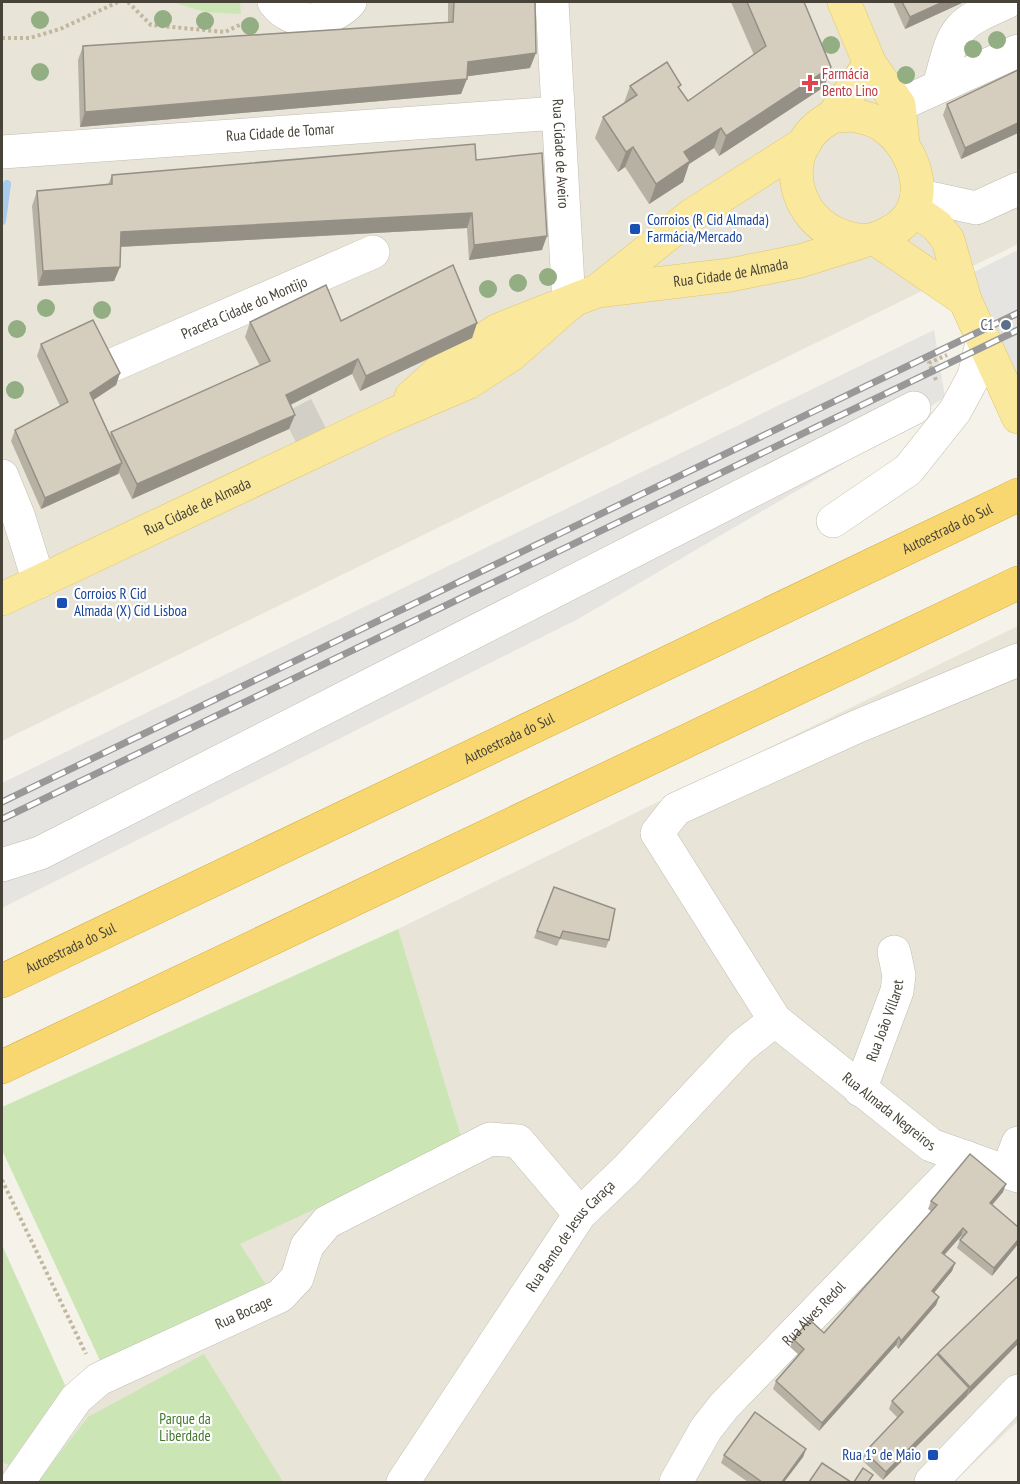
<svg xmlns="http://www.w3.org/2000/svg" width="1020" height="1484" font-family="'PT Sans Narrow',sans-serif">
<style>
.residential{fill:#e8e4d8}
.green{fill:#cbe6b4}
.parking{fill:#e6e4e1}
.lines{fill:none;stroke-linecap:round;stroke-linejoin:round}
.stream{stroke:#a9cbee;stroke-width:8}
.minor-tunnel{stroke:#d1cfc6;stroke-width:33;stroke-dasharray:33 16;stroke-linecap:butt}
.minor-casing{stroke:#c2bdaf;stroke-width:34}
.major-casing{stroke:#dfc76c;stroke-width:34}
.highway-casing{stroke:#d7ad40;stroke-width:34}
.path{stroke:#c0b79e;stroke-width:4;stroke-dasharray:3 3;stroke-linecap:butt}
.minor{stroke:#fff;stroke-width:33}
.major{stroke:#fae89c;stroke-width:33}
.highway{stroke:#f8d770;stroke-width:33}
.rail-casing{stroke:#989898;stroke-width:7}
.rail{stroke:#fff;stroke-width:4.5;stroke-dasharray:14;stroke-linecap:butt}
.tree{fill:#92ae82}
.wall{fill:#b7b1a4}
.shaded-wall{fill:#959086}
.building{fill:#d5cebf;stroke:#959086;stroke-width:1.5}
.health-dot{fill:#e0444e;stroke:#fff;stroke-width:2}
.transit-dot{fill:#1a4fb4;stroke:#fff;stroke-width:2}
.service-dot{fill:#5c6f8a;stroke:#fff;stroke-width:2}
.labels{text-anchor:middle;stroke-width:4.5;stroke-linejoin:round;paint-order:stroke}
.health-label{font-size:15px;fill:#be3a42;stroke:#fff;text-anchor:start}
.street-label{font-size:15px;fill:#474338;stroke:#fff}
.transit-label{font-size:15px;fill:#164399;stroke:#fff;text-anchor:start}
.service-label{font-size:15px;fill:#4e5e75;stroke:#fff;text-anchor:end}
.park-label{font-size:15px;fill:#42772d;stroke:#fff}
</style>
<rect width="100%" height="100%" fill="#f4f2e9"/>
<g class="residential">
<polygon points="2,2 1018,2 1018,244 2,741"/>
<polygon points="1018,626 1018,1421 954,1482 2,1482 2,1462 9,1464 65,1385 270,1291 239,1244 461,1140 398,929"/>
</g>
<g class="green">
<polygon points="172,2 240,2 241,14 205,12"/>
<polygon points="398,929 462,1140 240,1244 270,1291 103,1367 2,1150 2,1107"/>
<polygon points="2,1245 65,1385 9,1465 2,1462"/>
<polygon points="204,1354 283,1482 37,1482 88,1417"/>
</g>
<g class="parking">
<polygon points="1018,250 1018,377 970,274"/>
<polygon points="934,330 945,397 841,465 578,619 2,908 2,783"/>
</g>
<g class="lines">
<polyline class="stream" points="2,221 7,184"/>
<polyline class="minor-tunnel" points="274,363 318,449"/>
<defs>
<g id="minor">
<path d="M274 2C293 28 331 23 350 2"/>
<path id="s1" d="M552 2 569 304"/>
<path d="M939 86C955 29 951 26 1007 2"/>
<polyline points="899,105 1018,51"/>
<path id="s2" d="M2 152 558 113"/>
<polyline points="917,195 976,208 1018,189"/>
<path id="s3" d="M115 364 373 252"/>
<polyline points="2,476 18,515 39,582"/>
<polyline points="833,521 908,470 955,411 974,376 983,339"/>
<path id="s4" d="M1018 660 856 727 676 809 657 833 775 1020 931 1145 1018 1176"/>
<polyline points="2,865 40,853 914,408"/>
<path id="s5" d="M860 1090 897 991 899 975 894 952"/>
<polyline points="1007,1172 1018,1143"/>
<path id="s6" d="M18 1482 76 1399 99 1379 280 1296 297 1278 307 1246 327 1222 490 1139 518 1141 580 1214"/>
<path id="s7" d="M403 1482 580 1214 626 1170 741 1047 775 1020"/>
<path id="s8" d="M676 1482 706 1429 724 1406 966 1157"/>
<polyline points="931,1482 1018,1391"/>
</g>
<g id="major">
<polyline points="844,2 870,64 899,105 903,144"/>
<path d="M852 115C863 117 873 119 882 125 917 148 935 207 892 231 875 241 865 243 845 237 790 221 777 147 830 118 836 115 845 116 852 115Z"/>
<polyline points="832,117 870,64"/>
<polyline points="913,209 937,226 948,240 965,300 1018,417"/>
<polyline points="877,240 965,300"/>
<path id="s9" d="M597 291 730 275 800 261 861 242"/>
<polyline points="411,397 453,359 498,330 597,291 692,215 805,143"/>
<path id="s10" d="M2 599 392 415 469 382 511 355 569 304"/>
</g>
<g id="highway">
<path id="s11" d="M2 981 1018 495"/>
<polyline points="2,1067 1018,583"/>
</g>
</defs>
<use href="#minor" class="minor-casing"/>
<use href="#major" class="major-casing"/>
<use href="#highway" class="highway-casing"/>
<g class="path">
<polyline points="128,2 151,25 225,32 250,20"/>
<polyline points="2,38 30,38 60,29 118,2"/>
<polyline points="936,380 929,363 947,355"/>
<polyline points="2,1180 86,1354"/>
</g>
<use href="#minor" class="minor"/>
<use href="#major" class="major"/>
<use href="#highway" class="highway"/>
<defs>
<g id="rail">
<polyline points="2,802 1018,313"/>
<polyline points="2,819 1018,330"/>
</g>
</defs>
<use href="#rail" class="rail-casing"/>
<use href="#rail" class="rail"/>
</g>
<g class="tree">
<circle cx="163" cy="19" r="9"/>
<circle cx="40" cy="20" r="9"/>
<circle cx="205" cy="21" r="9"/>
<circle cx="250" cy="26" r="9"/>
<circle cx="997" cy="40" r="9"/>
<circle cx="831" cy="45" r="9"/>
<circle cx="973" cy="49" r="9"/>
<circle cx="40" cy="72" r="9"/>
<circle cx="906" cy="75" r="9"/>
<circle cx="548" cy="277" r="9"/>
<circle cx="518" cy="283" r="9"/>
<circle cx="488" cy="289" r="9"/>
<circle cx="46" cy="308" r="9"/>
<circle cx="102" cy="310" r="9"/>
<circle cx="17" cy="329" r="9"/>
<circle cx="15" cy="390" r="9"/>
</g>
<g class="wall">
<polygon points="448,2 535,2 530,68 467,76 461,94 80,127 78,60 83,46 448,22"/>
<polygon points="731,2 804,2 831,67 824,87 719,156 714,148 689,164 683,182 649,204 625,167 618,172 595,138 603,117 624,103 630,86 680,89 688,101 754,55"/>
<polygon points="893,2 964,2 905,29"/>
<polygon points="1018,70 1018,133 961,159 943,115 947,104"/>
<polygon points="476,160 542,250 469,260 467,228 120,247 120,267 114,281 38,286 32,206 37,191 108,185 112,175"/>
<polygon points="341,321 477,323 472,338 360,391 352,374 290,405 289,429 132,499 119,473 118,474 41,509 11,441 15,430 60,406 37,356 41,344 120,373 116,385 93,400 110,435 111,432 260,366 245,337 250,322"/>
<polygon points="554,887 609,940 606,948 560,939 557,946 534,938"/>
<polygon points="1003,1192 992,1205 1018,1227 1018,1244 992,1276 957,1248 960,1240 962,1237 961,1236 944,1255 955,1263 952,1271 934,1293 939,1297 936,1305 898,1349 896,1345 819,1431 773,1389 776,1381 799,1355 790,1347 793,1339 824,1333 931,1211 928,1209 931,1201"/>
<polygon points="1018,1276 968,1395 883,1480 862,1460 865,1452 898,1418 889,1409 892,1401 938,1353"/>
<polygon points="806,1449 803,1457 784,1482 748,1482 721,1463 724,1455"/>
</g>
<g class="shaded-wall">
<polygon points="943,2 964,2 905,29 910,17"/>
<polygon points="536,53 530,68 462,77 468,62"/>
<polygon points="831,67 824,87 719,156 726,136"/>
<polygon points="467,79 461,94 80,127 85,112"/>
<polygon points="1018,123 1018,133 961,159 965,148"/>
<polygon points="721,128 714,148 689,164 683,182 649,204 656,184 684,152"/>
<polygon points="633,147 625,167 618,172 626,152"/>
<polygon points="472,213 467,228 116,247 121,232"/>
<polygon points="547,236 542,250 469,260 474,245"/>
<polygon points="120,267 114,281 38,286 43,271"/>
<polygon points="477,323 472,338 360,391 366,376"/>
<polygon points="358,359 352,374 280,410 286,395"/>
<polygon points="120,373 116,385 86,405 90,393"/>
<polygon points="295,415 289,429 132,499 137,484"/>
<polygon points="122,463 118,474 41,509 45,498"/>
<polygon points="1006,1184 1003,1192 987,1211 990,1203"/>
<polygon points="963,1228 961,1236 939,1261 942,1253"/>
<polygon points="1018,1240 1018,1244 992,1276 994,1268"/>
<polygon points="955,1263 952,1271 929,1299 932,1291"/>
<polygon points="939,1297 936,1305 898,1349 901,1341"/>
<polygon points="899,1337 896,1345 819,1431 822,1423"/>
<polygon points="1018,1339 1018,1344 968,1395 970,1387"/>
<polygon points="969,1388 967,1396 883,1480 886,1472"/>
<polygon points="806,1449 803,1457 784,1482 782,1482"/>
</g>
<g class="building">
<polygon points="454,2 535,2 536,53 468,62 467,79 85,112 83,46 453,22"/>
<polygon points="747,2 804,2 831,67 726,136 721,128 684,152 690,161 656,184 633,147 626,152 603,117 637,95 630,86 667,62 681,85 678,87 688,101 766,46"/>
<polygon points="902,2 943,2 910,17"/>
<polygon points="1018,70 1018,123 965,148 947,104"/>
<polygon points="475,144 476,160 542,153 547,236 474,245 472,213 121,232 120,267 43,271 37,191 112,184 112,175"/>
<polygon points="453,265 477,323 366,376 358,359 286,395 295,415 137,484 111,432 270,361 250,322 326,285 341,321"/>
<polygon points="93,320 120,373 90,393 122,463 45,498 15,430 68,402 41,344"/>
<polygon points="554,887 615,909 609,940 563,931 560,938 537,931"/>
<polygon points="970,1154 1006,1184 990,1203 1018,1227 1018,1240 994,1268 960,1240 967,1232 963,1228 942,1253 955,1263 932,1291 939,1297 901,1341 899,1337 822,1423 776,1381 804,1349 793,1339 810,1320 824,1333 937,1205 931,1201"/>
<polygon points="1018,1276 1018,1339 970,1387 938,1353"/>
<polygon points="937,1354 969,1388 886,1472 865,1452 903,1412 892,1401"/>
<polygon points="755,1412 806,1449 782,1482 762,1482 724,1455"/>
<polygon points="822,1463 851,1482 809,1482"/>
<polygon points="863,1468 873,1475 868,1482 854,1482"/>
</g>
<path class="health-dot" d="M807 74h6v6h6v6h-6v6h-6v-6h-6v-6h6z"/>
<g class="transit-dot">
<rect x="629" y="223" width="12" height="12" rx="3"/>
<rect x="56" y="597" width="12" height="12" rx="3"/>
<rect x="927" y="1449" width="12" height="12" rx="3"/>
</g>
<circle class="service-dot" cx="1006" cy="325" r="6"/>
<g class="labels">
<g class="health-label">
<text x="822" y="79">Farmácia<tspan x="822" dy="17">Bento Lino</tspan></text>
</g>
<g class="street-label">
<text dy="5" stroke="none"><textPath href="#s2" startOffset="279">Rua Cidade de Tomar</textPath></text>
<text dy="5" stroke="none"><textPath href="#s1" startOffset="152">Rua Cidade de Aveiro</textPath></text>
<text dy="5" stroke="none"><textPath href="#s9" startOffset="135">Rua Cidade de Almada</textPath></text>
<text dy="5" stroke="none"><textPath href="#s3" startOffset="141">Praceta Cidade do Montijo</textPath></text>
<text dy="5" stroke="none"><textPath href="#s10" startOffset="216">Rua Cidade de Almada</textPath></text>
<text dy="5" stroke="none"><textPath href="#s11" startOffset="1048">Autoestrada do Sul</textPath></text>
<text dy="5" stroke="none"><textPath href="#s11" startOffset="562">Autoestrada do Sul</textPath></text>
<text dy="5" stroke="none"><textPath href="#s11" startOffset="76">Autoestrada do Sul</textPath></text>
<text dy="5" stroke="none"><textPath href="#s5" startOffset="74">Rua João Villaret</textPath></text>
<text dy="5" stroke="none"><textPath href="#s4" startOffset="771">Rua Almada Negreiros</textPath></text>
<text dy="5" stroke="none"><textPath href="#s7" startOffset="298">Rua Bento de Jesus Caraça</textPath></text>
<text dy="5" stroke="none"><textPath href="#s6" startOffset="291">Rua Bocage</textPath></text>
<text dy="5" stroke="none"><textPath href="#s8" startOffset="219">Rua Alves Redol</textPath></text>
</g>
<g class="transit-label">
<text x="647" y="225">Corroios (R Cid Almada)<tspan x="647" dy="17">Farmácia/Mercado</tspan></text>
<text x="74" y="599">Corroios R Cid<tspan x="74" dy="17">Almada (X) Cid Lisboa</tspan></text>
<text x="921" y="1460" text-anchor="end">Rua 1º de Maio</text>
</g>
<g class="service-label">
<text x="994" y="330">C1</text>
</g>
<g class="park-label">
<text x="185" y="1424">Parque da<tspan x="185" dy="17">Liberdade</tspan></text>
</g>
</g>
<rect width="1020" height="1484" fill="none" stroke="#474338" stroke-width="6"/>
</svg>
